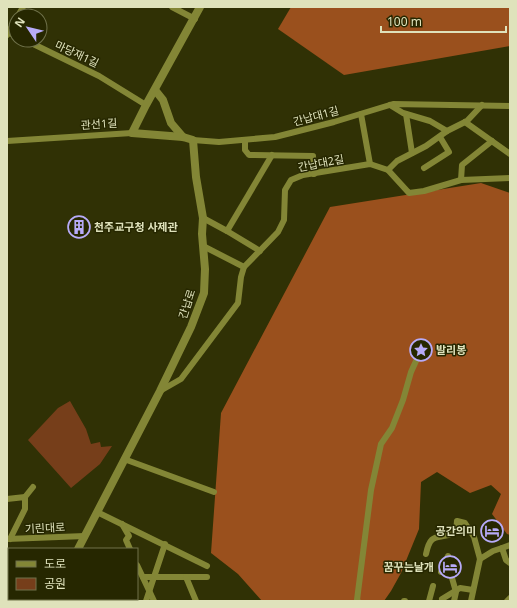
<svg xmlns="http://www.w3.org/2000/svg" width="517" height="608" viewBox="0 0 517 608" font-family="'Noto Sans','Noto Sans KR',sans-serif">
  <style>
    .green { fill: #763e1a }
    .forest { fill: #9a501d }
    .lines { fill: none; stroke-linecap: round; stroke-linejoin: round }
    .minor { stroke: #838636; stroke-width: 6 }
    .tertiary { stroke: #838636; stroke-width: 8 }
    .labels { text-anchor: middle; stroke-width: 3; stroke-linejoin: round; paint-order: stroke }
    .street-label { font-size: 11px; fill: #dfe2bb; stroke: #262700 }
    .poi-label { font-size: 11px; font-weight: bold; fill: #dfe2bb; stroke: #262700; text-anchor: start }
  </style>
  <rect width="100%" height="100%" fill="#303105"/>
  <path class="green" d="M70,401L86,429L91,444L100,442L101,447L112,446L100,464L71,488L28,440L58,408Z"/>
  <g class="forest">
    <path d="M291,7H510V46L344,75L278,29Z"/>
    <path d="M481,183L510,193V535L507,534L492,514L501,494L491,485L470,493L437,472L421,482L419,529L401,573L391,591L384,601H262L238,574L211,553L221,413L330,207Z"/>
  </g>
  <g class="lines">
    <g class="minor">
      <path d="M172,7L195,19"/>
      <path d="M18,16L23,7"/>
      <path d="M7,32L16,36"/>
      <path d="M7,35L16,19"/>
      <path d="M25,40L99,76L146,105"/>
      <path d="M390,105L403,113L430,121L447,131"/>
      <path d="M361,114L370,164"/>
      <path d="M406,114L412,153"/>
      <path d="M465,122L510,154"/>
      <path d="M193,140L219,142L275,137L334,122L393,104L510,106"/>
      <path d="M7,141L132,133"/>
      <path d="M245,141V150L249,155L313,156L314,174"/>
      <path d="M424,168L449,152L440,137"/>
      <path d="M388,170L397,161L426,146L447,131L467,121L482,105"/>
      <path d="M461,180L462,165L492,141"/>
      <path d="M203,218L227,231L260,251"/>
      <path d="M227,231L272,155"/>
      <path d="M203,246L244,267"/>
      <path d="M160,391L181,379L238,303L241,277L244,267L278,232L284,220L285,190L291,180L303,175L370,164L388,170L409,193L424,191L461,180L510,178"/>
      <path d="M124,459L214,492"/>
      <path d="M25,497L33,487"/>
      <path d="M7,499L25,497V509L10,539"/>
      <path d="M97,512L207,566"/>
      <path d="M122,524L129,536L126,540L130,549"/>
      <path d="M7,539L85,536"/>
      <path d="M502,548L510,545"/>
      <path d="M426,554C431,530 438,541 456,532L457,521L465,523L474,537L480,559L471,601"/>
      <path d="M480,559L493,551L502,548L506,560L510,563"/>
      <path d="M137,565L154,601"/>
      <path d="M441,572L448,556"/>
      <path d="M143,577H207"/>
      <path d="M186,577L196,601"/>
      <path d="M452,578L456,592L454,601"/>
      <path d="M115,599L119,601"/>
      <path d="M442,599L460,588L473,590"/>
      <path d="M146,601L165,544"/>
      <path d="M358,601L357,600L371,490L381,444L392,428L403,400L411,372L421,350"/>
      <path d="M404,601H405"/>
      <path d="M429,601L433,586"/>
      <path d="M507,601L510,598"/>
    </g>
    <g class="tertiary">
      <path d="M155,90L163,100L171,123L183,137"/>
      <path d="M78,549L160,391L191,327L204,293L205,269L202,234L203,218L196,177L193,140L183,137L132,133L146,105L200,7"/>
      <path d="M53,601L54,599"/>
    </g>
  </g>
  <defs>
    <g id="building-ring" transform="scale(1.15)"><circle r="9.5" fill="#262700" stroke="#b7abf8" stroke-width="1.5"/><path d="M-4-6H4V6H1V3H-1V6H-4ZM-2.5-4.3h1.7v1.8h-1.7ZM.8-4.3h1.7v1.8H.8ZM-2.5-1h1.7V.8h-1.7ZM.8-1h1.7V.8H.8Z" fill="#b7abf8"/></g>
    <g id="sight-ring" transform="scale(1.15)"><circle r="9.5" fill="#262700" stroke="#b7abf8" stroke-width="1.5"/><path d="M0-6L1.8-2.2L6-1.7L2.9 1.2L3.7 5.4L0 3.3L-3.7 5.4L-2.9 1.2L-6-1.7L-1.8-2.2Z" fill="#b7abf8"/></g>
    <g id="hotel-ring" transform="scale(1.15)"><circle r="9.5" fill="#262700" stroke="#b7abf8" stroke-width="1.5"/><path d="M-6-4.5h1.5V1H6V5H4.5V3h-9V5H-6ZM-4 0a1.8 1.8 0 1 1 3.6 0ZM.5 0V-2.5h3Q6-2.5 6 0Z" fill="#b7abf8"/></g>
  </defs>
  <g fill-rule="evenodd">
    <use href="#building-ring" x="79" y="227"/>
    <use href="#sight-ring" x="421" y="350"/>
    <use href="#hotel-ring" x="492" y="531"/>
    <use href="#hotel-ring" x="450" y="567"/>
  </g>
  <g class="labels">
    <g class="street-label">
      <text transform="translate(77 54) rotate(25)" y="4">마당재1길</text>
      <text transform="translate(316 116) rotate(-15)" y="4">간납대1길</text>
      <text transform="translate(99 124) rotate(-4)" y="4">관선1길</text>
      <text transform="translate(321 163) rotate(-11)" y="4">간납대2길</text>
      <text transform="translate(187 304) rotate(-72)" y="4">간납로</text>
      <text transform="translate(45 528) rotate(-3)" y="4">기린대로</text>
    </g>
    <g class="poi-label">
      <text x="94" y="231">천주교구청 사제관</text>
      <text x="436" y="354">발리봉</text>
      <text x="476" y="535" text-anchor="end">공간의미</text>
      <text x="434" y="571" text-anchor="end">꿈꾸는날개</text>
    </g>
  </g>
  <rect width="517" height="608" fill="none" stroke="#dfe2bb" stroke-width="16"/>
  <rect x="8" y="548" width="130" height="52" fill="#262700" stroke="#70724b"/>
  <rect x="16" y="561" width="20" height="6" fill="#838636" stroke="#70724b"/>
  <text x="44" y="568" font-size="12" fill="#dfe2bb">도로</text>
  <rect x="16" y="578" width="20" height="12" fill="#763e1a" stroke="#70724b"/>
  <text x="44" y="588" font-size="12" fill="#dfe2bb">공원</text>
  <g transform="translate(28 28) rotate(305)"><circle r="19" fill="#262700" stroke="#70724b"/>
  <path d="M0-3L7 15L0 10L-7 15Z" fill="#b7abf8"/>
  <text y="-6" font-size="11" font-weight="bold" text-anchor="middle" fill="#dfe2bb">N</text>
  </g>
  <path d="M381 26v6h125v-6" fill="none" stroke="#dfe2bb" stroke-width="2"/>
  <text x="387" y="26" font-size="12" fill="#dfe2bb" stroke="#262700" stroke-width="3" paint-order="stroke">100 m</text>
</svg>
